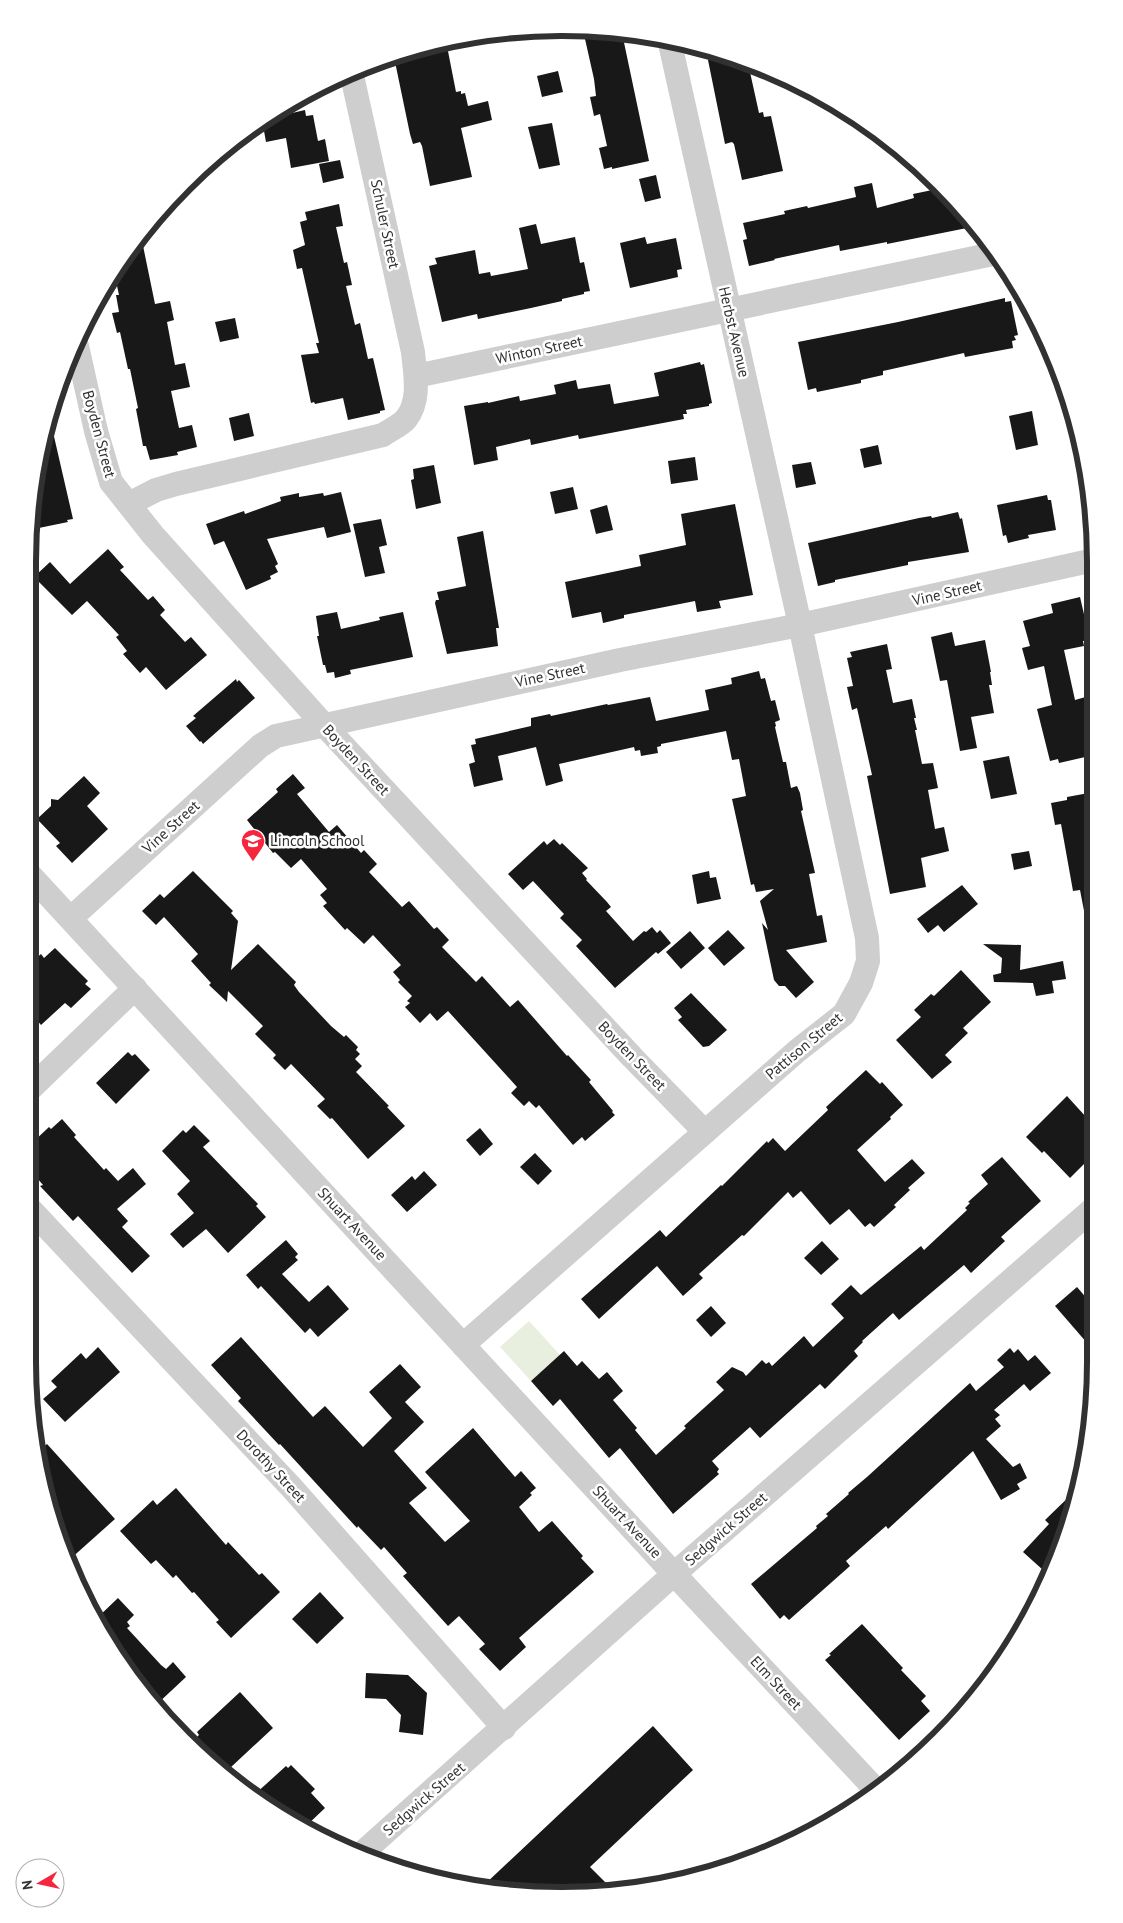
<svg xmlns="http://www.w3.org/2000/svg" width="1123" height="1923" viewBox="0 0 1123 1923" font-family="'PT Sans',sans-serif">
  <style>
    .green { fill: #e8efde }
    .building { fill: #181818 }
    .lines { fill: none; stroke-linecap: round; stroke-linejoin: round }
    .minor { stroke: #cecece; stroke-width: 24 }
    .labels { text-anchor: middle; stroke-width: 5; stroke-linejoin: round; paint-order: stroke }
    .street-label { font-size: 15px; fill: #313131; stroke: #fff }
    .poi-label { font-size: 15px; fill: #313131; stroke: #fff; text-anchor: start }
    .rim { fill: none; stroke: #313131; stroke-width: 6 }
  </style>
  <rect width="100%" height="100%" fill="#fff"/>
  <path class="green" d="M529,1321L560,1355L531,1381L500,1347Z"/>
  <g class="building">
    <path d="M583,30L622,33L649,161L612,169V167L604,169L599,148L607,146L600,114L594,116L590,97L596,96L594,79Z"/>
    <path d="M446,41L456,92L461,91V94L465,93L468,106L488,101L492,120L461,128L472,177L430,186L422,146L420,142L413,144L410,134L394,57Z"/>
    <path d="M726,56L748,63L759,113L763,112L764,117L771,116L783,171L742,180L734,144L732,142L725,144L708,60Z"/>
    <path d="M558,71L563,92L542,97L537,76Z"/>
    <path d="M305,110L306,116L313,115L318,141L325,139L329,161L291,168L286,138L266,142L262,120Z"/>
    <path d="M552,123L560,165L539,169L528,127Z"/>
    <path d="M340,160L344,178L323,183L319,164Z"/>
    <path d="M656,175L661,198L645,202L639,179Z"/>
    <path d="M872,183L877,208L914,198L913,194L942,188L972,227L887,244V242L840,251L839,245L774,259L775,260L749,266L743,240L747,239L743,223L785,214L784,211L807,206L808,208L856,197L854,187Z"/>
    <path d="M339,204L343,226L336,227L344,263L347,262L352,285L346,286L355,325L360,323L368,359L373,358L385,410L380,411V413L348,420L343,398L315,404L314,402L311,403L301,355L319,353L316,343H319L302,268L297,269L293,250L305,245L300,222L307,220L305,212Z"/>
    <path d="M536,224L541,244L575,237L580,263L584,262L590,291L584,292V294L562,299V301L531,308L478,319L477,314L442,322L429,266L437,264L435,258L475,250L479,274L490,272L491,276L528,269L519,228Z"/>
    <path d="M141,236L155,304L170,301L174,320L167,322L175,365L185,363L190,387L171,391L179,428L192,425L197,447L177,452L178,455L150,460L146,446H143L136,409L138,408L130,369H128L120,332L117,333L112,313L119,312L116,295H119L114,272L117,265Z"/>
    <path d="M645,237L647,244L676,238L682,269L677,270L678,277L630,288L620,243Z"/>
    <path d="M1005,298V302L1011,301L1018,335L1014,336L1016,340L1012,341L1013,348L965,357L964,353L883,371V375L861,380V383L817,392L816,388L808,390L798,342L898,322Z"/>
    <path d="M235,318L239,338L220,342L215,322Z"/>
    <path d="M700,362L701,365L704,364L712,403L709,404V406L686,410L687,414H683L684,419L579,439L578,435L531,445L530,439L496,447L498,460L474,465L464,406L488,402V403L519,396L520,401L556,394L554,385L576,380L578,389L610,384L614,404L659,396L654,373Z"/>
    <path d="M1032,411L1038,445L1016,450L1009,416Z"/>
    <path d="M249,413L254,436L234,441L229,418Z"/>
    <path d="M50,419L73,519L67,520L68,522L29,530Z"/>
    <path d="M878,445L882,464L864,468L860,449Z"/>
    <path d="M695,457L698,480L671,484L668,461Z"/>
    <path d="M811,462L816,484L796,488L792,465Z"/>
    <path d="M434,465L441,503L416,509L411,480L414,479L413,469Z"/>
    <path d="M573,487L578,509L555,514L550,492Z"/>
    <path d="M341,492L351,532L327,538L324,527L267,539L278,564L275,566L278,572L270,576L271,579L246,590L224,541L214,545L206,524L244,511L245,514L281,501L280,497L299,493V497L323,493L324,496Z"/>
    <path d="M1047,495L1048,500H1051L1056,530L1028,535L1029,538L1008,543L1006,535L1003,536L997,505Z"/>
    <path d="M735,504L753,595L719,601L721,608L697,612L695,601L624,615V618L603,623L601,612L572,618L565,582L641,566L639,555L686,545L681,514Z"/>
    <path d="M607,505L613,530L596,534L590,510Z"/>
    <path d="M958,512L960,519L962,518L969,552L908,562V565L835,580V582L818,586L808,543L919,518L931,516L932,518Z"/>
    <path d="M381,519L387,545L379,547L385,573L365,577L353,524Z"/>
    <path d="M483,531L499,628H496L498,646L447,654L435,603L436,600H439L437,592L466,586L457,537Z"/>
    <path d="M108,549L124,567L120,570L148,600L153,596L165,610L160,615L185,642L191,637L207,655L166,690L146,667L140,673L123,654L127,651L116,637L119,635L87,601L72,615L34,577L50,562L70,584Z"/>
    <path d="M1080,597L1090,640L1083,641L1084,646L1064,650L1075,700L1089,696L1094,720V755L1059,763L1058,759L1050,761L1037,709L1052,705L1044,666L1028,670L1022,648L1030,646L1023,621L1053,613L1051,604Z"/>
    <path d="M337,612L341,629L380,620L379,617L403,612L413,657L350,670L351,674L335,678L334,672L327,673L325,665H323L317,636H319L316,616Z"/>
    <path d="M952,632L955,646L985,640L991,672H990L992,685H989L994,713L971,717L977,748L960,751L947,680L940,681L931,637Z"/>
    <path d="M887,644L892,669L886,670L893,703L912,699L916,718H914L917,730H915L922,764L933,763L938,788L928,790L935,829L944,827L949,851L921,858L926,887L890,894L867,776L872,775L857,708L852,710L847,687L853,686L847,658L852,657L850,652Z"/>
    <path d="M759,671L761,679L765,678L771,701L775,700L780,720L775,722L776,726L775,727L783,762H786L791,788L797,786L800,793L803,810L801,811L815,873L809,874L817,916L822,915L827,942L786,950L814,982L796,998L785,986H779L774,980L762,923L768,930L760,901L774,889L756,892L754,884L751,885L732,799L746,796L739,759L732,760L726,731L661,744V746L657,747L658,753L641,756L640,750L635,751L634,747L559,764L563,781L546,786L536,747L498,756L503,780L474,787L469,764L475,762L471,745L476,744L475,739L531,726V718L550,714L551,716L607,704L608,705L650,697L656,721L709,710L705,690L732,684L731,678Z"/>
    <path d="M236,679L237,682L239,680L255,698L203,744L201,741L200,742L186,726L196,718L193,716Z"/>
    <path d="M1009,756L1017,794L991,799L983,761Z"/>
    <path d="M293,774L305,788L297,794L329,832L337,825L361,853L364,850L377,864L369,872L402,907L409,901L434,929L437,927L449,940L442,947L476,982L482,976L510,1007L518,1000L567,1056L568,1055L591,1080L589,1082L613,1111L612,1112L615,1115L585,1141L582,1137L573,1145L539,1105L536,1108L529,1101L524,1106L511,1093L517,1087L448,1011L437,1021L430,1013L420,1023L405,1007L410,1003L407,1001L412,996L398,982L400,980L393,972L401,965L373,935L364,944L347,928L345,930L323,906L327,903L320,895L327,889L301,859L291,868L275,852L273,853L247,820L278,792L276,789Z"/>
    <path d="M84,776L100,793L87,806L108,829L72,863L56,846L60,843L37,819L51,806V799L58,800Z"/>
    <path d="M1094,792V921H1086L1080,890L1073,891L1061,824L1055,825L1051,803L1067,800V797Z"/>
    <path d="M554,839L560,845L562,843L588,868L582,873L587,879L586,880L607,902L611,907L606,911L633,941L644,931L646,932L652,927L657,933L660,930L671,943L658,954L656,952L615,988L576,946L582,940L560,918L564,914L533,881L523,890L508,874L544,841L547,845Z"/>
    <path d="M1029,851L1032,866L1014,870L1011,854Z"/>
    <path d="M193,871L233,911L231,913L238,921L231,970L258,944L296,982L294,985L299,992L331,1026L344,1037L346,1035L358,1047L356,1050L360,1054L355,1059L362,1066L356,1072L389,1106L387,1107L405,1126L368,1159L332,1118L330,1119L317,1106L325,1099L291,1064L285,1070L273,1058L276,1055L255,1034L263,1026L228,991L227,1002L209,985L211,983L191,961L198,954L164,917L156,925L142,911L160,894L164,898Z"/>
    <path d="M709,871L710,878L716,877L721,899L697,904L692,875Z"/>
    <path d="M962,885L978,904L944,932L938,925L928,933L917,919Z"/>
    <path d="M728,930L745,948L724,966L708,948Z"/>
    <path d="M690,931L705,948L681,969L666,952Z"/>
    <path d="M983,944L1021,945L1020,970L1063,961L1066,979L1052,981L1054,993L1036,996L1033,983L994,982L993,975L1001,973L1002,958Z"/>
    <path d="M55,948L88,981L85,984L91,989L71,1008L65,1003L41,1025L31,1013L30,964L41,954L44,958Z"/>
    <path d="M961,970L991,1002L963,1028L968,1033L945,1055L952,1062L932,1079L896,1040L921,1017L914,1010L931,994L934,996Z"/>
    <path d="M691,993L727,1030L709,1046L703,1047L678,1020L682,1017L674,1008Z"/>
    <path d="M128,1052L132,1056L135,1054L150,1070L116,1104L96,1083Z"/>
    <path d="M866,1070L880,1084L882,1082L903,1105L890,1117L891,1119L857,1150L885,1182L912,1159L925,1173L908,1188L910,1190L894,1205L896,1207L874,1227L870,1223L865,1227L849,1209L830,1225L801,1191L793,1198L788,1192L744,1236L742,1235L699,1274L703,1278L683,1296L657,1266L599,1319L581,1299L660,1230L666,1237L721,1185L722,1186L767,1141L768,1143L773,1138L785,1151L828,1110L826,1107Z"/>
    <path d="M1067,1096L1086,1117L1094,1109V1154L1070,1178L1044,1151L1042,1153L1026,1137Z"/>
    <path d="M62,1119L76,1135L74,1137L104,1170L106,1168L118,1181L133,1168L146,1184L117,1209L128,1221L122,1227L150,1256L132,1273L78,1216L73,1221L40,1186L43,1185L31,1171V1144L49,1127L51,1129Z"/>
    <path d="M194,1125L210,1141L203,1147L258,1204L256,1206L266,1217L228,1253L206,1229L183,1248L170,1234L194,1213L177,1194L190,1181L162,1151L183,1130L186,1133Z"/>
    <path d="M480,1128L493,1144L480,1156L466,1140Z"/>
    <path d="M535,1153L552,1171L538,1185L520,1167Z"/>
    <path d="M1002,1157L1041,1201L1001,1237L1005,1241L971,1273L964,1265L899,1320L893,1313L862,1341L863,1342L854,1351L858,1356L825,1389L820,1384L760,1438L750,1427L712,1461L719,1469L717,1472L719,1474L673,1514L620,1448L609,1458L560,1399L553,1406L531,1381L564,1351L577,1366L582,1361L599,1379L607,1372L623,1391L613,1400L637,1428L635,1430L656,1455L686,1428L684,1426L724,1390L716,1382L732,1367L743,1372L746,1376L762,1360L766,1364L769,1362L772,1366L804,1336L813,1347L844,1318L831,1304L851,1285L861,1295L921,1246L924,1250L967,1210L965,1208L970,1203L968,1202L988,1184L981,1175Z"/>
    <path d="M424,1171L437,1185L407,1212L391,1195L412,1176L415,1180Z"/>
    <path d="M286,1240L298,1254L295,1257L298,1260L282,1274L309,1302L328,1285L349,1309L318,1337L310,1328L305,1333L261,1286L258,1289L246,1275Z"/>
    <path d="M822,1241L839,1259L821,1275L804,1258Z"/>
    <path d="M1077,1287L1094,1307V1351L1055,1306Z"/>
    <path d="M711,1306L726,1323L711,1337L696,1320Z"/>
    <path d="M241,1337L313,1417L325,1406L363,1447L392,1418L369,1392L400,1364L421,1387L405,1402L424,1422L394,1451L427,1488L409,1503L445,1542L470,1521L425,1472L473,1428L515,1477L521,1471L536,1488L530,1493L532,1495L519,1507L539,1532L552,1521L583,1556L581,1558L594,1572L519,1638L526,1647L500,1671L479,1649L485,1644L459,1616L448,1626L403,1576L407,1573L384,1547L381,1550L358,1526L357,1528L280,1444L279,1445L238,1401L241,1398L211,1365Z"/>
    <path d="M98,1347L120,1372L65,1422L43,1399L57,1387L51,1381L81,1353L86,1359Z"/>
    <path d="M1010,1348L1014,1353L1018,1349L1028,1361L1035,1355L1051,1373L1030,1391L1024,1384L994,1410L1000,1415L995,1419L1001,1426L986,1439L1013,1467L1020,1463L1027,1478L1017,1484L1020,1489L1001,1500L973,1451L888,1529L886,1526L846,1561L850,1566L789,1620L784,1615L780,1619L751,1584L817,1528L816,1526L828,1516L826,1514L849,1494L848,1493L867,1477L970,1383L976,1391L1004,1367L997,1360Z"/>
    <path d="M47,1444L115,1519L68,1561L56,1533L37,1453Z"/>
    <path d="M176,1488L226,1545L228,1542L259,1575L262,1573L280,1592L231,1638L216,1622L219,1620L194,1592L192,1593L176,1575L173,1578L156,1560L151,1564L120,1531L153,1500L157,1505Z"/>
    <path d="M1076,1490L1067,1533L1056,1556L1043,1570L1023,1552L1049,1524L1045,1520Z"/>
    <path d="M320,1592L344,1618L317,1644L292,1619Z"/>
    <path d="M118,1598L134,1615L127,1622L130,1626L127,1628L161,1665L166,1669L173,1662L186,1677L155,1706L138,1686L96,1619Z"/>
    <path d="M862,1624L903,1668L901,1670L926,1696L921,1701L930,1711L899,1740L825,1660L831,1655L829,1654Z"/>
    <path d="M366,1673L408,1675L427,1693L423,1735L399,1732L401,1715L386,1699L365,1698Z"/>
    <path d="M240,1692L273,1728L230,1768L227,1765L221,1770L194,1740L199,1735L197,1732Z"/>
    <path d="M653,1726L693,1770L590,1867L613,1890L562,1896L484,1885Z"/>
    <path d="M291,1765L315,1789L311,1793L325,1808L304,1828L265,1805L253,1796L286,1766L288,1768Z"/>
  </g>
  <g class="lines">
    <g class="minor">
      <path d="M77,346L96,431L111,482L153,535L324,725L632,1057L705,1132"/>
      <path d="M416,376L993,254"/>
      <path d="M129,504L156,490L176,484L383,435C390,430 401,425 406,419C421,400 415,374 413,352L351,71"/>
      <path d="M30,875L674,1574L877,1791"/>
      <path d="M71,918L260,746L276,736L620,660L800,625L1094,560"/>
      <path d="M31,1088L135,988"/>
      <path d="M31,1210L292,1488L504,1728"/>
      <path d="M463,1345L797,1051L844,1014L861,983L868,961L867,938L800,625L669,39"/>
      <path d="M361,1854L674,1574L1094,1208"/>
    </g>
  </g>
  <defs>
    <g id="school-pin" transform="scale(1.25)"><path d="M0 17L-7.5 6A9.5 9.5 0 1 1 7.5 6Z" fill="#f4273f" stroke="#fff"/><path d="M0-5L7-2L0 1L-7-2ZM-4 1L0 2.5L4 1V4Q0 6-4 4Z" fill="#fff"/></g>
  </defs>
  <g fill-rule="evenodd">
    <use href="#school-pin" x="253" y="841"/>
  </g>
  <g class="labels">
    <g class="street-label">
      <text transform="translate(385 224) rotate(78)" y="5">Schuler Street</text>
      <text transform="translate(734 332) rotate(77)" y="5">Herbst Avenue</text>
      <text transform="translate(539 350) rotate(-12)" y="5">Winton Street</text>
      <text transform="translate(99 434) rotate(75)" y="5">Boyden Street</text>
      <text transform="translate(947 593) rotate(-13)" y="5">Vine Street</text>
      <text transform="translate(550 675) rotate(-12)" y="5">Vine Street</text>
      <text transform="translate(356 760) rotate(47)" y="5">Boyden Street</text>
      <text transform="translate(171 827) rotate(-42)" y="5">Vine Street</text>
      <text transform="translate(804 1046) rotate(-40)" y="5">Pattison Street</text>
      <text transform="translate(632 1056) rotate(46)" y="5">Boyden Street</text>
      <text transform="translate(352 1224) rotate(47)" y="5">Shuart Avenue</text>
      <text transform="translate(271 1466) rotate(47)" y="5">Dorothy Street</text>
      <text transform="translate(627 1522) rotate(47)" y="5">Shuart Avenue</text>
      <text transform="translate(726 1529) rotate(-41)" y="5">Sedgwick Street</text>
      <text transform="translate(776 1683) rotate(47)" y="5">Elm Street</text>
      <text transform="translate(424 1799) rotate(-41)" y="5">Sedgwick Street</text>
    </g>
    <g class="poi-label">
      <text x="270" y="846">Lincoln School</text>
    </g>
  </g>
  <path d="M0 0H1123V1923H0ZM561 36H562A525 525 0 0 1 1087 561V1362A525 525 0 0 1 562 1887H561A525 525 0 0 1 36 1362V561A525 525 0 0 1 561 36Z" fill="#fff" fill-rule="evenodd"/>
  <path class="rim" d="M561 36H562A525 525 0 0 1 1087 561V1362A525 525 0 0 1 562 1887H561A525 525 0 0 1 36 1362V561A525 525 0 0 1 561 36Z"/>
  <g transform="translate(40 1883) rotate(261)"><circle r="24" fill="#ffffff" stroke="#adadad"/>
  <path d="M0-4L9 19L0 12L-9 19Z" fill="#f4273f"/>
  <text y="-8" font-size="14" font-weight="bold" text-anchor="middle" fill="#313131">N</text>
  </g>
</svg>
